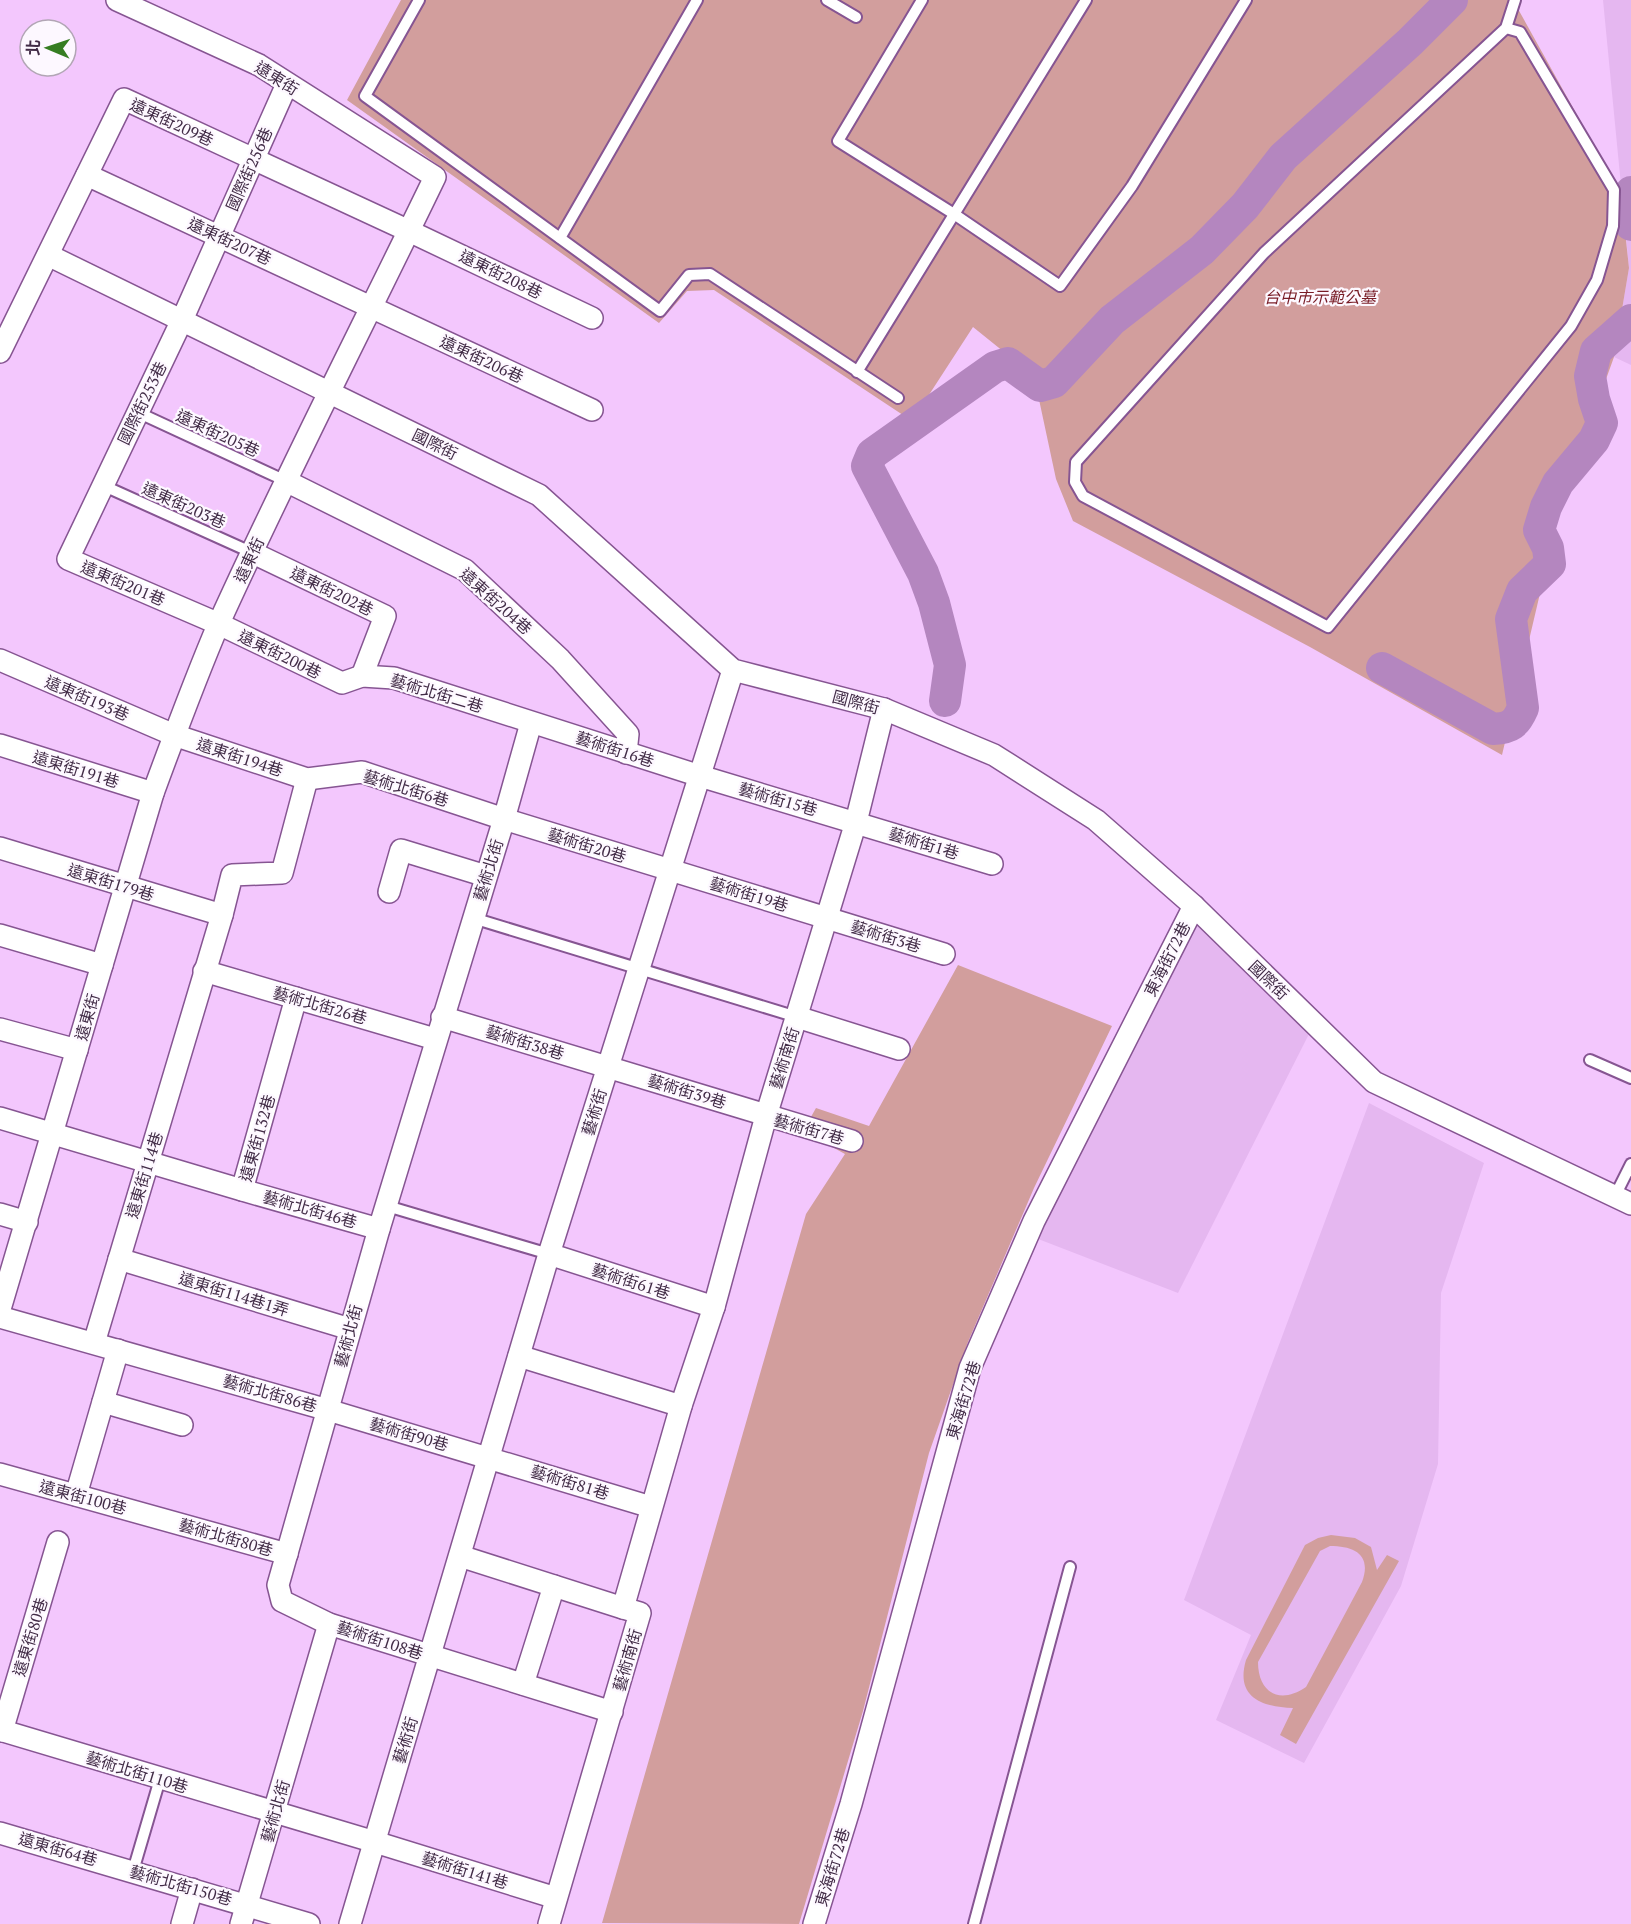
<svg xmlns="http://www.w3.org/2000/svg" width="1631" height="1924" viewBox="0 0 1631 1924" font-family="'PT Serif','Noto Sans TC',serif">
  <style>
    .built { fill: #e5b7f0 }
    .green { fill: #d29e9d; fill-rule: evenodd }
    .lines { fill: none; stroke-linecap: round; stroke-linejoin: round }
    .river { stroke: #b486bf; stroke-width: 32 }
    .service-casing { stroke: #865592; stroke-width: 14 }
    .minor-casing { stroke: #865592; stroke-width: 24 }
    .service { stroke: #fff; stroke-width: 10 }
    .minor { stroke: #fff; stroke-width: 21 }
    .labels { text-anchor: middle; stroke-width: 4.5; stroke-linejoin: round; paint-order: stroke }
    .street-label { font-size: 16px; fill: #422c47; stroke: #fdf8ff }
    .park-label { font-size: 16px; font-style: italic; fill: #781c26; stroke: #fdf8ff }
  </style>
  <rect width="100%" height="100%" fill="#f3c7fd"/>
  <g class="built">
    <path d="M1603,0H1631V365L1614,357L1629,268Z"/>
    <path d="M1197,925L1311,1030L1178,1293L1033,1237Z"/>
    <path d="M1369,1103L1484,1163L1441,1293L1438,1464L1401,1586L1304,1763L1216,1720L1251,1635L1184,1600Z"/>
  </g>
  <g class="green">
    <path d="M401,0H1513L1621,194L1629,268L1614,357L1561,504L1502,755L1310,647L1073,521L1056,479L1034,376L973,327L912,421L714,290L687,291L659,323L347,100Z"/>
    <path d="M958,965L1112,1026L1034,1188L968,1342L929,1453L863,1711L799,1924L602,1923L806,1214L845,1154L803,1131L816,1108L869,1126Z"/>
    <path d="M1331,1535L1355,1538L1371,1547L1377,1570L1387,1555L1399,1561L1296,1744L1280,1735L1293,1708C1262,1707 1235,1697 1246,1660L1305,1545L1318,1538ZM1330,1546C1355,1546 1372,1555 1362,1582L1306,1687C1280,1705 1258,1693 1258,1662L1320,1551Z"/>
  </g>
  <g class="lines">
    <g class="river">
      <path d="M1631,192L1628,204L1631,225"/>
      <path d="M1382,668L1493,729C1511,728 1516,724 1523,708L1511,619L1522,591L1550,564L1548,548L1539,530L1546,507L1558,483L1594,440L1602,423L1594,399L1590,376L1596,351L1631,320"/>
      <path d="M945,701L950,665L934,603L923,573L867,466L872,454L995,367L1008,363L1040,386L1054,382L1112,320L1202,250L1245,206L1283,157L1410,42L1452,0"/>
    </g>
    <g class="service-casing">
      <g id="service">
        <path d="M419,0L365,96L660,311L689,275L710,274L898,398"/>
        <path d="M827,0L856,17"/>
        <path d="M922,0L838,141L954,214L1060,286L1132,186L1246,0"/>
        <path d="M1506,28L1520,32L1614,190L1613,226L1597,280L1571,326L1328,627L1083,496L1075,482L1076,462L1264,253L1506,28L1515,0"/>
        <path d="M560,238L697,0"/>
        <path d="M857,372L1086,0"/>
        <path d="M137,412L286,481"/>
        <path d="M102,485L253,553"/>
        <path d="M473,918L797,1017"/>
        <path d="M1590,1060L1631,1078"/>
        <path d="M1615,1196L1631,1164"/>
        <path d="M387,1206L549,1254"/>
        <path d="M133,1871L160,1779"/>
        <path d="M974,1924L1070,1567"/>
      </g>
    </g>
    <g class="minor-casing">
      <g id="minor">
        <path d="M287,84L182,320L68,559L219,624L342,683L362,676L394,678L700,776L992,864"/>
        <path d="M87,175L592,410"/>
        <path d="M48,255L539,495L733,670L884,709L994,755L1096,820L1194,906L1374,1082L1631,1204"/>
        <path d="M0,352L124,99L409,231L592,318"/>
        <path d="M286,481L465,570L560,659L628,734L626,753"/>
        <path d="M253,553L385,616L362,676"/>
        <path d="M0,660L174,735L307,779L362,772L504,819L944,954"/>
        <path d="M531,723L504,819L379,1229L278,1585L282,1601L329,1624L612,1712"/>
        <path d="M0,745L153,793"/>
        <path d="M0,848L222,915"/>
        <path d="M389,892L401,850L486,876"/>
        <path d="M0,935L102,965"/>
        <path d="M204,971L435,1039"/>
        <path d="M442,1017L852,1141"/>
        <path d="M797,1017L899,1049"/>
        <path d="M0,1029L77,1050"/>
        <path d="M0,1118L242,1190L296,998"/>
        <path d="M242,1190L379,1229"/>
        <path d="M0,1214L27,1222"/>
        <path d="M549,1254L714,1307"/>
        <path d="M119,1259L350,1329"/>
        <path d="M0,1309L153,793C174,736 195,679 219,623C287,473 363,326 435,177L259,65L117,0"/>
        <path d="M0,1317L328,1410L651,1507"/>
        <path d="M94,1343L222,915L232,875L282,873L307,779"/>
        <path d="M519,1356L681,1406"/>
        <path d="M103,1402L182,1425"/>
        <path d="M0,1474L287,1554"/>
        <path d="M76,1495L118,1350"/>
        <path d="M460,1556L623,1608"/>
        <path d="M523,1684L554,1586"/>
        <path d="M0,1730L375,1842L556,1898"/>
        <path d="M2,1731L58,1542"/>
        <path d="M0,1833L309,1924"/>
        <path d="M182,1924L192,1889"/>
        <path d="M241,1924L329,1624"/>
        <path d="M350,1924L549,1254L733,670"/>
        <path d="M549,1924L640,1613L623,1608L681,1406L714,1307L766,1116L856,822L884,709"/>
        <path d="M814,1924L851,1804L970,1368L1034,1221L1194,906"/>
      </g>
    </g>
    <use href="#service" class="service"/>
    <use href="#minor" class="minor"/>
  </g>
  <g class="labels">
    <g class="street-label">
      <text transform="translate(277 78) rotate(32)" y="6">遠東街</text>
      <text transform="translate(172 122) rotate(25)" y="6">遠東街209巷</text>
      <text transform="translate(249 169) rotate(-66)" y="6">國際街256巷</text>
      <text transform="translate(230 241) rotate(25)" y="6">遠東街207巷</text>
      <text transform="translate(501 274) rotate(26)" y="6">遠東街208巷</text>
      <text transform="translate(482 359) rotate(25)" y="6">遠東街206巷</text>
      <text transform="translate(142 403) rotate(-64)" y="6">國際街253巷</text>
      <text transform="translate(218 433) rotate(25)" y="6">遠東街205巷</text>
      <text transform="translate(435 444) rotate(26)" y="6">國際街</text>
      <text transform="translate(184 505) rotate(24)" y="6">遠東街203巷</text>
      <text transform="translate(249 560) rotate(-65)" y="6">遠東街</text>
      <text transform="translate(123 583) rotate(23)" y="6">遠東街201巷</text>
      <text transform="translate(332 591) rotate(26)" y="6">遠東街202巷</text>
      <text transform="translate(496 601) rotate(42)" y="6">遠東街204巷</text>
      <text transform="translate(280 654) rotate(26)" y="6">遠東街200巷</text>
      <text transform="translate(437 693) rotate(17)" y="6">藝術北街二巷</text>
      <text transform="translate(87 698) rotate(23)" y="6">遠東街193巷</text>
      <text transform="translate(856 702) rotate(15)" y="6">國際街</text>
      <text transform="translate(615 749) rotate(18)" y="6">藝術街16巷</text>
      <text transform="translate(240 757) rotate(18)" y="6">遠東街194巷</text>
      <text transform="translate(76 769) rotate(17)" y="6">遠東街191巷</text>
      <text transform="translate(406 788) rotate(17)" y="6">藝術北街6巷</text>
      <text transform="translate(778 799) rotate(16)" y="6">藝術街15巷</text>
      <text transform="translate(924 843) rotate(17)" y="6">藝術街1巷</text>
      <text transform="translate(587 845) rotate(17)" y="6">藝術街20巷</text>
      <text transform="translate(488 870) rotate(-73)" y="6">藝術北街</text>
      <text transform="translate(111 882) rotate(17)" y="6">遠東街179巷</text>
      <text transform="translate(749 894) rotate(17)" y="6">藝術街19巷</text>
      <text transform="translate(886 936) rotate(17)" y="6">藝術街3巷</text>
      <text transform="translate(1167 959) rotate(-63)" y="6">東海街72巷</text>
      <text transform="translate(1269 980) rotate(44)" y="6">國際街</text>
      <text transform="translate(320 1005) rotate(16)" y="6">藝術北街26巷</text>
      <text transform="translate(87 1017) rotate(-74)" y="6">遠東街</text>
      <text transform="translate(525 1042) rotate(17)" y="6">藝術街38巷</text>
      <text transform="translate(784 1058) rotate(-73)" y="6">藝術南街</text>
      <text transform="translate(687 1091) rotate(17)" y="6">藝術街39巷</text>
      <text transform="translate(594 1112) rotate(-73)" y="6">藝術街</text>
      <text transform="translate(809 1129) rotate(16)" y="6">藝術街7巷</text>
      <text transform="translate(257 1138) rotate(-74)" y="6">遠東街132巷</text>
      <text transform="translate(144 1175) rotate(-73)" y="6">遠東街114巷</text>
      <text transform="translate(310 1209) rotate(16)" y="6">藝術北街46巷</text>
      <text transform="translate(631 1281) rotate(18)" y="6">藝術街61巷</text>
      <text transform="translate(234 1294) rotate(17)" y="6">遠東街114巷1弄</text>
      <text transform="translate(348 1336) rotate(-75)" y="6">藝術北街</text>
      <text transform="translate(270 1393) rotate(16)" y="6">藝術北街86巷</text>
      <text transform="translate(963 1400) rotate(-73)" y="6">東海街72巷</text>
      <text transform="translate(409 1434) rotate(16)" y="6">藝術街90巷</text>
      <text transform="translate(570 1482) rotate(17)" y="6">藝術街81巷</text>
      <text transform="translate(83 1497) rotate(15)" y="6">遠東街100巷</text>
      <text transform="translate(226 1537) rotate(16)" y="6">藝術北街80巷</text>
      <text transform="translate(30 1637) rotate(-73)" y="6">遠東街80巷</text>
      <text transform="translate(380 1640) rotate(18)" y="6">藝術街108巷</text>
      <text transform="translate(627 1660) rotate(-74)" y="6">藝術南街</text>
      <text transform="translate(405 1740) rotate(-73)" y="6">藝術街</text>
      <text transform="translate(137 1772) rotate(17)" y="6">藝術北街110巷</text>
      <text transform="translate(275 1811) rotate(-74)" y="6">藝術北街</text>
      <text transform="translate(58 1849) rotate(16)" y="6">遠東街64巷</text>
      <text transform="translate(832 1867) rotate(-73)" y="6">東海街72巷</text>
      <text transform="translate(465 1870) rotate(17)" y="6">藝術街141巷</text>
      <text transform="translate(181 1885) rotate(16)" y="6">藝術北街150巷</text>
    </g>
    <g class="park-label">
      <text x="1320" y="303">台中市示範公墓</text>
    </g>
  </g>
  <g transform="translate(48 48) rotate(272)"><circle r="28" fill="#fdf8ff" stroke="#b2a6b5" stroke-width="1.5"/>
  <path d="M0-4.5L10 22L0 15L-10 22Z" fill="#367d22"/>
  <text y="-9" font-size="16" font-weight="bold" text-anchor="middle" fill="#422c47">北</text>
  </g>
</svg>
